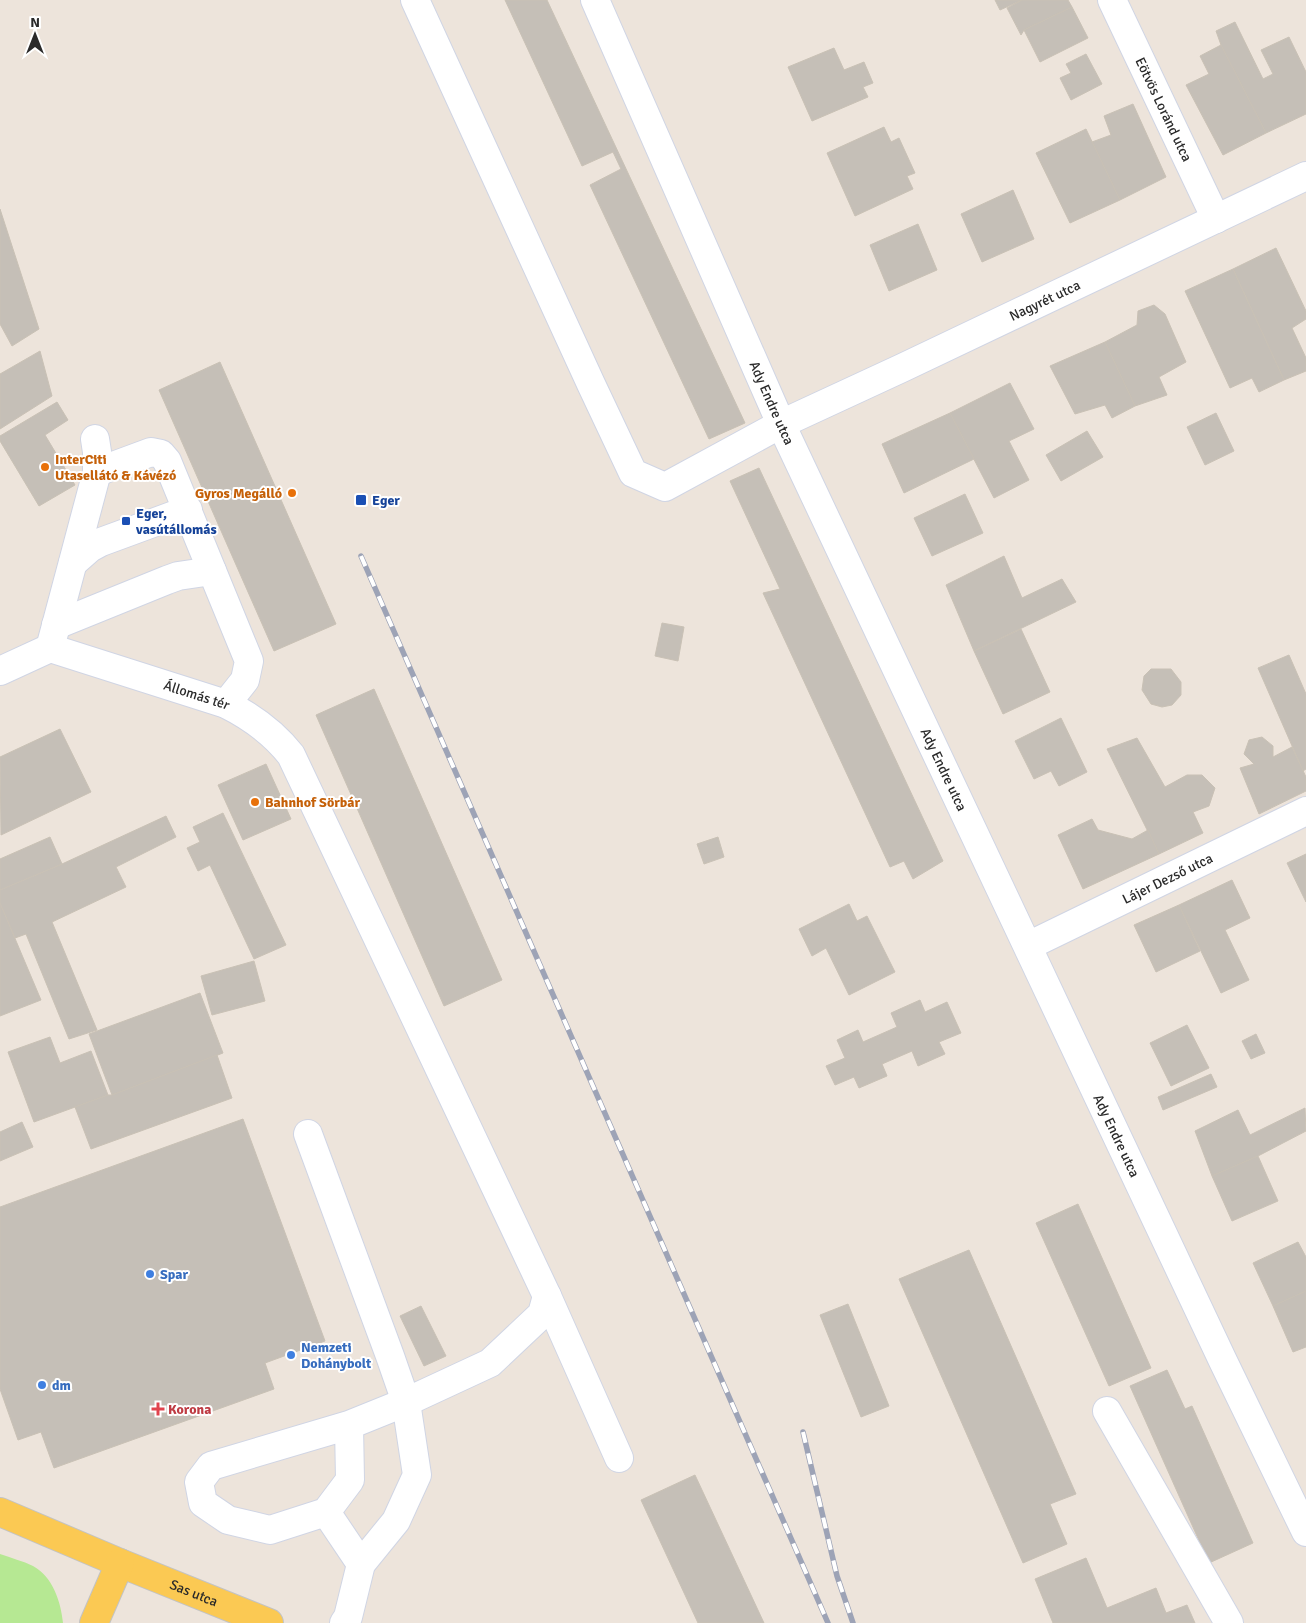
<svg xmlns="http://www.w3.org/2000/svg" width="1306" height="1623" viewBox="0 0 1306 1623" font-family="Signika,sans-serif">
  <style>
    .green { fill: #b6e893 }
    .building { fill: #c5bfb7; stroke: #c9c1b5 }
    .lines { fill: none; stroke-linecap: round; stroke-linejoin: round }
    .minor-casing { stroke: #d0d5e4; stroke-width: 30 }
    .major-casing { stroke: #c3c3c3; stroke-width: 30 }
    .minor { stroke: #fff; stroke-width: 28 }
    .major { stroke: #fbc953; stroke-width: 28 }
    .rail-casing { stroke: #9da3b6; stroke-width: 5.5 }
    .rail { stroke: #fff; stroke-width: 4; stroke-dasharray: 11; stroke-linecap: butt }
    .food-dot { fill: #e8710a; stroke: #fff; stroke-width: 2 }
    .transit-dot { fill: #1a4fb4; stroke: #fff; stroke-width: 2 }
    .shop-dot { fill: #3f7fe0; stroke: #fff; stroke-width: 2 }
    .health-dot { fill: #e0444e; stroke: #fff; stroke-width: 2 }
    .labels { text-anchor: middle; stroke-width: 4; stroke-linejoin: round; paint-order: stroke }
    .street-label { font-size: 14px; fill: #2a2a2a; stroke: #fff }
    .food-label { font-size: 14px; font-weight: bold; fill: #c56008; stroke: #fff; text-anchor: start }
    .transit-label { font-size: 14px; font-weight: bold; fill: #164399; stroke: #fff; text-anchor: start }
    .shop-label { font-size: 14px; font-weight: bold; fill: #366cbe; stroke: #fff; text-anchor: start }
    .health-label { font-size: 14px; font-weight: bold; fill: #be3a42; stroke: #fff; text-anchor: start }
  </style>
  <rect width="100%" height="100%" fill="#ede4db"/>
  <path class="green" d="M0,1554C11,1558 23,1561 33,1566C53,1577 61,1602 63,1623H0Z"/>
  <g class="building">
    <path d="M505,0H547L745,423L709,439L590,185L621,169L613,152L582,166Z"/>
    <path d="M995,0H1022L1000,10Z"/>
    <path d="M1022,0H1068L1072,7L1024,30L1021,35L1007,8Z"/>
    <path d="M1072,7L1088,38L1040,62L1024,30Z"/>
    <path d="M1235,22L1263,79L1273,74L1261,50L1289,37L1306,72V114L1266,133L1221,45L1216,31Z"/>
    <path d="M1221,45L1266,133L1223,155L1186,85L1209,74L1200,56Z"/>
    <path d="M834,48L844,70L864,62L873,83L863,87L868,97L812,121L788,67Z"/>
    <path d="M1086,54L1102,84L1071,100L1060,78L1071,73L1066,64Z"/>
    <path d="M1133,104L1166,177L1120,200L1092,142L1111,135L1104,116Z"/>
    <path d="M884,127L891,142L899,138L915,173L907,176L913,189L855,216L827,153Z"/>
    <path d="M1086,129L1120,200L1070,223L1036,153Z"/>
    <path d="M1013,190L1034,239L982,262L961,214Z"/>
    <path d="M0,209L39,329L12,346L0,324Z"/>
    <path d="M918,224L937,270L889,291L870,245Z"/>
    <path d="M1276,248L1306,311V319L1292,328L1306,358V371L1284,380L1233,269Z"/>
    <path d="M1233,269L1284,380L1259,392L1252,378L1230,388L1185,291Z"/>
    <path d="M1154,305L1165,314L1186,362L1159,377L1167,395L1135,406L1105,342L1137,325L1138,311Z"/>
    <path d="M1105,342L1135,406L1112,418L1105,405L1075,414L1050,366Z"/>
    <path d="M40,351L52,396L0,429V374Z"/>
    <path d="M220,362L336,624L274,651L159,390Z"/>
    <path d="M1010,383L1034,429L1009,441L1029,480L994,498L950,413Z"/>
    <path d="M57,402L68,420L45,435L75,485L39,506L0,441V436Z"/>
    <path d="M950,413L974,459L904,493L882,444Z"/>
    <path d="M1216,413L1234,451L1205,465L1187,427Z"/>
    <path d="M1087,431L1103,457L1061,481L1046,455Z"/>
    <path d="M759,468L943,861L913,879L904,861L890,867L763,593L780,589L730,481Z"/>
    <path d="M965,494L983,533L932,556L914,518Z"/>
    <path d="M1004,556L1022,598L1062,579L1076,602L974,651L946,585Z"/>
    <path d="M662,623L684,627L678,661L655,656Z"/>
    <path d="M1021,629L1050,692L1003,714L974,651Z"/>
    <path d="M1289,655L1306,694V769L1303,771L1258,668Z"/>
    <path d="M1151,669H1171L1181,682V695L1172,705L1162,707L1151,704L1142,690L1144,676Z"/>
    <path d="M374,689L502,980L444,1006L316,715Z"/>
    <path d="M1061,718L1087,772L1059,786L1051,771L1034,779L1015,741Z"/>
    <path d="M60,729L91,792L1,835L0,757Z"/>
    <path d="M1262,737L1273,746V757L1292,747L1306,777V791L1259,814L1240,768L1254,764L1244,754L1249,740Z"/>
    <path d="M1137,738L1165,787L1187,775H1202L1215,788L1209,806L1193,812L1203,833L1159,854L1107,749Z"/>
    <path d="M266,764L291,819L243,840L218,785Z"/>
    <path d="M223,813L286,945L254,959L210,865L198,871L187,848L200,842L193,827Z"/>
    <path d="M166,816L176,837L116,867L126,887L52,922L97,1030L69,1039L26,934L15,938L0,903V890L62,864Z"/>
    <path d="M1092,819L1098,830L1132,839L1148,830L1159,854L1083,889L1058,835Z"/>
    <path d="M50,837L62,864L0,890V859Z"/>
    <path d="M718,837L724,857L704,864L697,844Z"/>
    <path d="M1306,854V902L1287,863Z"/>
    <path d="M1232,880L1250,918L1225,930L1249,980L1221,993L1179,905Z"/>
    <path d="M0,903L41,1000L0,1016Z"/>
    <path d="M849,904L857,921L867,916L895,972L849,995L826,948L812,956L799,929Z"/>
    <path d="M1179,905L1200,951L1156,972L1134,925Z"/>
    <path d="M254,961L265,1001L212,1015L201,976Z"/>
    <path d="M200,993L223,1053L112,1095L89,1034Z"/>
    <path d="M920,1000L925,1012L947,1002L961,1033L939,1042L945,1054L918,1066L912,1051L882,1064L887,1076L859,1088L854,1077L835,1085L826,1066L845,1058L837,1040L858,1030L863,1042L897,1027L891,1013Z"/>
    <path d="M1187,1025L1209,1068L1171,1086L1150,1043Z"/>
    <path d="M1256,1034L1265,1053L1251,1059L1242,1041Z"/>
    <path d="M50,1037L60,1063L91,1051L108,1095L34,1122L8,1052Z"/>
    <path d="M217,1055L232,1098L91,1149L75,1107L108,1095H112Z"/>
    <path d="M1211,1074L1217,1087L1163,1110L1158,1097Z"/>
    <path d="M1305,1108L1306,1131L1258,1156L1212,1176L1195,1131L1238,1110L1250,1135Z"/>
    <path d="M243,1119L325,1341L265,1363L274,1389L54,1468L41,1432L18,1440L0,1389V1207Z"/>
    <path d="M22,1122L33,1147L0,1161V1132Z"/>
    <path d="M1258,1156L1278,1201L1232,1221L1212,1176Z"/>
    <path d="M1078,1204L1151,1368L1109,1386L1036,1223Z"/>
    <path d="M1298,1242L1306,1257V1291L1273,1306L1253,1263Z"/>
    <path d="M969,1250L1076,1494L1050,1504L1067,1544L1023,1563L899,1279Z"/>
    <path d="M1306,1291V1347L1293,1352L1273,1306Z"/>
    <path d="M848,1304L889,1406L861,1417L820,1315Z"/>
    <path d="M421,1306L446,1356L424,1366L400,1316Z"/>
    <path d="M1167,1370L1185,1409L1192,1406L1253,1543L1209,1563L1130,1386Z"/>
    <path d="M695,1475L764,1623H698L641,1500Z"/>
    <path d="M1086,1558L1107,1608L1156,1588L1166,1613L1187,1605L1195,1623H1053L1035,1579Z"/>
  </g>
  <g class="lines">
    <g class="minor-casing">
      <g id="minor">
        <path id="s1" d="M415,0L591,384L633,473L665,487L781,424L902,368L1306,176"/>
        <path id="s2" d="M595,0L781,424L1223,1361L1306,1532"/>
        <path id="s3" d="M1112,0L1216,219"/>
        <path d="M97,472L151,452L161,454L167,461L249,661L245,680L226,704"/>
        <path d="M73,563L90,548L101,542L188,510"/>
        <path d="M56,625L167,580L178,576L212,571"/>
        <path id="s4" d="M50,648L226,704C252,717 273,732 291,755L547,1296L619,1458"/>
        <path d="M50,648L97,472V452L95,439"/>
        <path d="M0,671L50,648"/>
        <path id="s5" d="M1028,946L1306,811"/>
        <path d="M308,1134L390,1356L406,1402L417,1475L396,1521L361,1564L348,1617L344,1623"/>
        <path d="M1107,1411L1229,1623"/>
        <path d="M349,1425L350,1480L326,1512L270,1530L228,1520L203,1503L199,1482L211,1466L349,1425L406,1402L490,1363L542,1314L547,1296"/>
        <path d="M326,1512L361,1564"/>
      </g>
    </g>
    <g class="major-casing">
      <g id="major">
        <path id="s6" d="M0,1512L120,1563L269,1623"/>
        <path d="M94,1623L120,1563"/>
      </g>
    </g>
    <use href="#minor" class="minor"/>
    <use href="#major" class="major"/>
    <g class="rail-casing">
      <g id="rail">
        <path d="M361,556L828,1623"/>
        <path d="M803,1432L837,1576L853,1623"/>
      </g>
    </g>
    <use href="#rail" class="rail"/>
  </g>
  <g class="food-dot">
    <circle cx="45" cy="467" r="5"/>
    <circle cx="292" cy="493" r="5"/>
    <circle cx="255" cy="802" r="5"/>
  </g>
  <g class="transit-dot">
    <rect x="355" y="494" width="12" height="12" rx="2.5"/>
    <rect x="121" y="516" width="10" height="10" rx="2.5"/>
  </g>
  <g class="shop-dot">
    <circle cx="150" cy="1274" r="5"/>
    <circle cx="291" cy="1355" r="5"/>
    <circle cx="42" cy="1385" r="5"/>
  </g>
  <path class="health-dot" d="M155.5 1401.5h5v5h5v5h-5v5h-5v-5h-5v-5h5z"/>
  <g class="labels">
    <g class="street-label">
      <text dy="5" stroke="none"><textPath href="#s3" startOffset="121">Eötvös Loránd utca</textPath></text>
      <text dy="5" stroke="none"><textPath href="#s1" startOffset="979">Nagyrét utca</textPath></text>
      <text dy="5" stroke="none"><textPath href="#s2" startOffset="440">Ady Endre utca</textPath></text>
      <text dy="5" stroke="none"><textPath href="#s4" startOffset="154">Állomás tér</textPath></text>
      <text dy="5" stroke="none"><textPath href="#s2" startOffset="845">Ady Endre utca</textPath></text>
      <text dy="5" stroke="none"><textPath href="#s5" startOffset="155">Lájer Dezső utca</textPath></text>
      <text dy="5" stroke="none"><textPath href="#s2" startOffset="1250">Ady Endre utca</textPath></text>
      <text dy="5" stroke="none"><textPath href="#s6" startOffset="210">Sas utca</textPath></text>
    </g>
    <g class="food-label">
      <text x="55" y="464">InterCiti<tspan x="55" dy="16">Utasellátó &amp; Kávézó</tspan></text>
      <text x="282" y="498" text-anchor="end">Gyros Megálló</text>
      <text x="265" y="807">Bahnhof Sörbár</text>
    </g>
    <g class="transit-label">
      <text x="372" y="505">Eger</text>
      <text x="136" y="518">Eger,<tspan x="136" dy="16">vasútállomás</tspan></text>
    </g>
    <g class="shop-label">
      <text x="160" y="1279">Spar</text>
      <text x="301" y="1352">Nemzeti<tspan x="301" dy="16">Dohánybolt</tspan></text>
      <text x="52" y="1390">dm</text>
    </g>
    <g class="health-label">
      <text x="168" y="1414">Korona</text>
    </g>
  </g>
  <g transform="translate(35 35)" stroke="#ffffff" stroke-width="4" paint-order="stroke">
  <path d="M0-4L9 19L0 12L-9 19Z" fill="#2a2a2a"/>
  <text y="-8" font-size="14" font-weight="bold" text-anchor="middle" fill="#2a2a2a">N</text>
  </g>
</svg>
